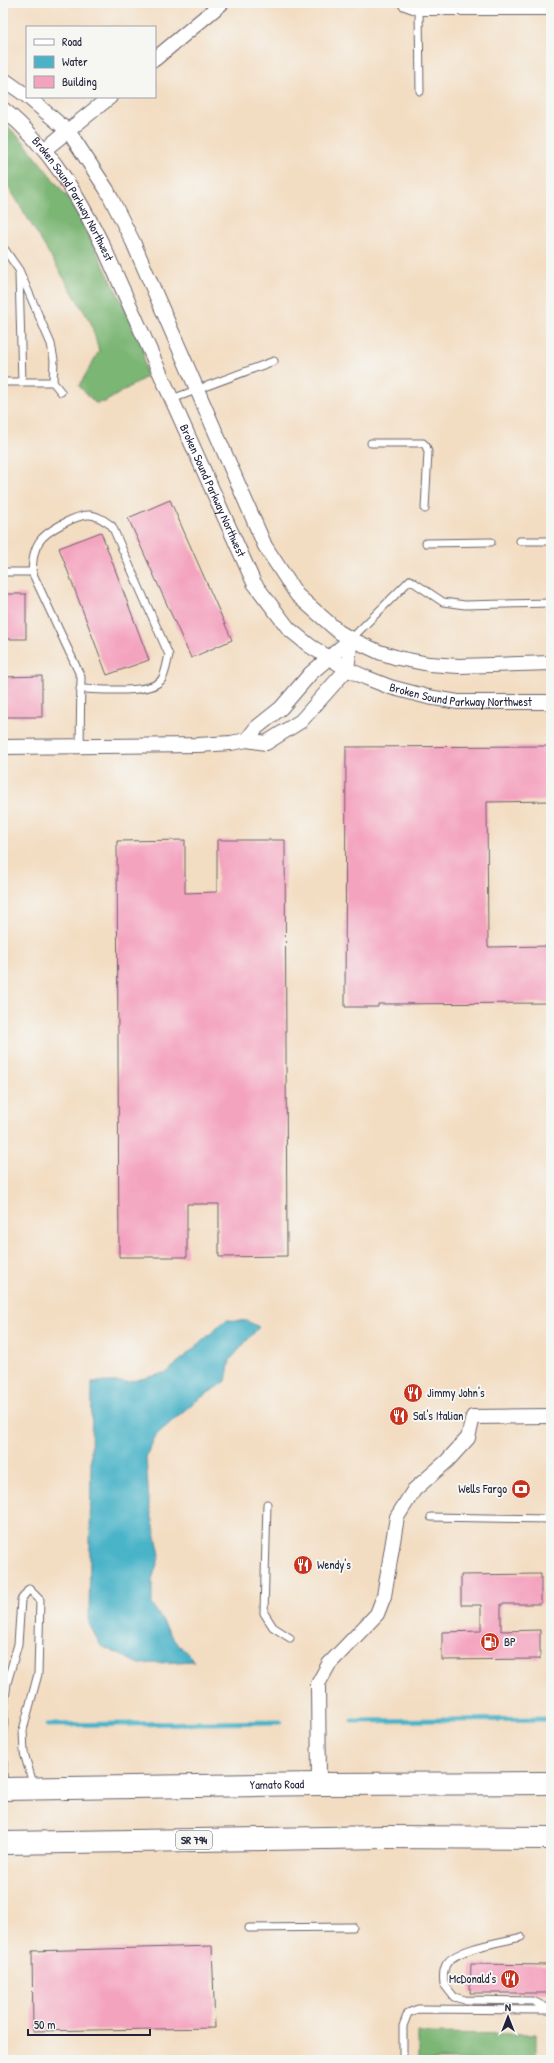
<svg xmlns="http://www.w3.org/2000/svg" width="554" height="2063" viewBox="0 0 554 2063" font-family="'Patrick Hand',sans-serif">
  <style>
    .forest { fill: #7cb675; stroke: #4f6c58 }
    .water { fill: #4ab3c8; stroke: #366a82 }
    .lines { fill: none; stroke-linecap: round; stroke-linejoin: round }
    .stream { stroke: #4ab3c8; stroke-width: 5 }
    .building { fill: #f4a3bf }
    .lane-casing { stroke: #6b636a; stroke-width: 9 }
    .street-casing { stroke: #6b636a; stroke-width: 16 }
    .primary-casing { stroke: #6b636a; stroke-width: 24 }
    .lane { stroke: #fff; stroke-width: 7 }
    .street { stroke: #fff; stroke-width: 14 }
    .primary { stroke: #fff; stroke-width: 22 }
    .labels { text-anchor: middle; stroke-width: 4; stroke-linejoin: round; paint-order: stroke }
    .shield { fill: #f6f6f2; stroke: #626272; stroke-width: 1 }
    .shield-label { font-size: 11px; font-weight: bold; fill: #22223b }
    .street-label { font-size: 12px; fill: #22223b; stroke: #f6f6f2 }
    .poi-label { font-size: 12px; fill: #22223b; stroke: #f6f6f2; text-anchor: start }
  </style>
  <rect width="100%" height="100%" fill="#f6f6f2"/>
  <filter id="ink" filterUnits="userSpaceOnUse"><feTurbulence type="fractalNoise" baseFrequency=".025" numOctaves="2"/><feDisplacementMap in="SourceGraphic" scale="8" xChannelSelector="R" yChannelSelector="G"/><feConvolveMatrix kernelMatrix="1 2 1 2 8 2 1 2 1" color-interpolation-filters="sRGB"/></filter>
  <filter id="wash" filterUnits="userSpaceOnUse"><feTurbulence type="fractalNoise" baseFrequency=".012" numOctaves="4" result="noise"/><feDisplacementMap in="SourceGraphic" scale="16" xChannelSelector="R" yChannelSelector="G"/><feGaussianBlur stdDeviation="0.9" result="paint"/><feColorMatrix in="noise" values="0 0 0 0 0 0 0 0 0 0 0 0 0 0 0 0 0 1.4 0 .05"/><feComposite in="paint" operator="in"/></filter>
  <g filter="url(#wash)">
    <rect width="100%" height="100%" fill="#f3ddc2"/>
    <g class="forest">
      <path d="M3,122L23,141L72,203L142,342L146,377L105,402L95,403L79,386L99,351L91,323L10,189L3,183Z"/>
      <path d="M418,2033L536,2034V2060H418Z"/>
    </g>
    <path class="water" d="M226,1320L247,1321L259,1327L230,1360L226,1381L193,1403L156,1435L146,1457L149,1503L160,1555L152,1579V1604L174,1640L195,1661L140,1664L101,1646L89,1624L92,1382H128L166,1373Z"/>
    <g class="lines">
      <g class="stream">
        <path d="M352,1721L551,1719"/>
        <path d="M47,1725L280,1722"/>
      </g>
    </g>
    <g id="blocks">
      <g class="building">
        <path d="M170,500L232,640L191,658L128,518Z"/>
        <path d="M101,532L149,660L107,675L59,548Z"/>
        <rect x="3" y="594" width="23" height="45"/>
        <path d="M42,676V717H3V677Z"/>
        <path d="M551,746V801L487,802L488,947L551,946V1003L378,1004V1007H345L346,747Z"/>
        <path d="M185,840V893L217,892V840H285L287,1256L219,1257V1204H187V1257H119L117,841Z"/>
        <path d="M541,1574V1604H501V1631L540,1630V1659L442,1660V1632L481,1631V1605H461V1575Z"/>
        <path d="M212,1946L215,2028L33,2031L32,1951Z"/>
        <path d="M471,1964L550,1965V1993H470Z"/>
      </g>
    </g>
  </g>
  <g filter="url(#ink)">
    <use href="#blocks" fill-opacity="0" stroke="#6b636a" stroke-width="1"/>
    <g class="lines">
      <g class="lane-casing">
        <g id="lane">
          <path d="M419,8L420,91"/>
          <path d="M3,247L19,270L51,344L54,360L53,382L61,392"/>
          <path d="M19,274L22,382"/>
          <path d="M3,382H53"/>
          <path d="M172,399L274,361"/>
          <path d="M371,443H423L426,446L428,452L425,509"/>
          <path d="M520,541H551"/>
          <path d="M426,543L491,542"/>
          <path d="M3,572H32L81,677L80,746"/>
          <path d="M32,572C33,561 33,551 39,542C46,531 77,514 90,515C99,516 105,521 112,526L169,655C167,662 166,672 162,679C152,695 98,689 80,689"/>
          <path d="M351,639L410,580L443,602L465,605L551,603"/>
          <path d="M267,1504L264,1613L273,1627L290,1638"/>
          <path d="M431,1517L551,1519"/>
          <path d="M3,1785L4,1707L7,1683L18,1644L21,1600L29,1589L40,1600L38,1674L23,1730L24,1753L34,1787"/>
          <path d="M249,1928L353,1927"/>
          <path d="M521,1937C503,1942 458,1948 447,1963C443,1969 443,1977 444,1984L454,1997L465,2000L533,2001L551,2010"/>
          <path d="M3,2059L7,2060"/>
          <path d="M403,2060V2026L408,2013L418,2009L549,2010"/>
        </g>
      </g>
      <g class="street-casing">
        <g id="street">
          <path d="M405,3L419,8H551"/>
          <path d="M155,59L222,3"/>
          <path d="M3,79L27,96"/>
          <path d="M28,97L69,132L107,190L133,242L265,546L297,595L339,632L351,639L379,652L398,658L429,664L459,666L551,663"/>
          <path id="s1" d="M3,109C50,147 79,197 105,250L254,583L289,629L310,646L347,669L367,678L390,687L428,697L458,702H551"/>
          <path d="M44,150L110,97"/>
          <path d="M247,740L256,728L281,708L311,673L351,639"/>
          <path d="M3,747L198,745L231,743L247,740L266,743L301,721L347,669L351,639"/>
          <path d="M319,1784L318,1684L329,1664L377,1614L384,1596L397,1517L414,1490L447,1461L468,1438L473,1417L551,1416"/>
        </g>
      </g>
      <g class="primary-casing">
        <g id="primary">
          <path id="s2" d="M3,1789L319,1784L551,1783"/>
          <path d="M3,1843L386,1837L551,1838"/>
        </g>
      </g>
      <use href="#lane" class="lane"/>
      <use href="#street" class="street"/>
      <use href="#primary" class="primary"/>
    </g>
  </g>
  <defs>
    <g id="restaurant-disc" transform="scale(1)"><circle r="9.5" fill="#c8321e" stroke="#f6f6f2"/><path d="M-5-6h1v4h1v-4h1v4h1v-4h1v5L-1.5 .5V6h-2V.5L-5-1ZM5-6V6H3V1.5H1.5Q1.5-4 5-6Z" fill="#fff"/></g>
    <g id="bank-disc" transform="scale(1)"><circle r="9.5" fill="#c8321e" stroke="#f6f6f2"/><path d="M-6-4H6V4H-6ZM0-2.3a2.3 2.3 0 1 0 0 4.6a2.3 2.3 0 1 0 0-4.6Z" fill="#fff"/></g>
    <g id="fuel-disc" transform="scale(1)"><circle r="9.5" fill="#c8321e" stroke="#f6f6f2"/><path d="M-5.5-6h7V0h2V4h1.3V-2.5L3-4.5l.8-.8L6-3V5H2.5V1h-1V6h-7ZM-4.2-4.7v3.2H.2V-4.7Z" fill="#fff"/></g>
  </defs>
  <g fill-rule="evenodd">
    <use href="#restaurant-disc" x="413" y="1393"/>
    <use href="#restaurant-disc" x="399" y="1416"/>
    <use href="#bank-disc" x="521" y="1489"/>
    <use href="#restaurant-disc" x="303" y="1565"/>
    <use href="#fuel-disc" x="490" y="1642"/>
    <use href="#restaurant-disc" x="510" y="1979"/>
  </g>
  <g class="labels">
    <rect class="shield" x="176" y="1831" width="36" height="18" rx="3"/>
    <g class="shield-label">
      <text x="194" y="1844">SR 794</text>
    </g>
    <g class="street-label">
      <text dy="4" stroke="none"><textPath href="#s1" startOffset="115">Broken Sound Parkway Northwest</textPath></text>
      <text dy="4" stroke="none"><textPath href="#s1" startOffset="439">Broken Sound Parkway Northwest</textPath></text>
      <text dy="4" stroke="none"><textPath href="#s1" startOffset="787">Broken Sound Parkway Northwest</textPath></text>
      <text dy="4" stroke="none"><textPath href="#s2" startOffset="274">Yamato Road</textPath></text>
    </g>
    <g class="poi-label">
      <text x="427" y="1397">Jimmy John's</text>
      <text x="413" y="1420">Sal's Italian</text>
      <text x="507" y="1493" text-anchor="end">Wells Fargo</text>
      <text x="317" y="1569">Wendy's</text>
      <text x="504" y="1646">BP</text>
      <text x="496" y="1983" text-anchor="end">McDonald's</text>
    </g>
  </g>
  <rect width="554" height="2063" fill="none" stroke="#f6f6f2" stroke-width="16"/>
  <rect x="26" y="26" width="130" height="72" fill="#f6f6f2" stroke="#a1a1a9"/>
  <rect x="34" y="39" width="20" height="6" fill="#ffffff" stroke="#a1a1a9"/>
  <text x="62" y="46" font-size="12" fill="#22223b">Road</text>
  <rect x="34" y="56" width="20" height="12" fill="#4ab3c8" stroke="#a1a1a9"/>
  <text x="62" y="66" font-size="12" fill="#22223b">Water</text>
  <rect x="34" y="76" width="20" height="12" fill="#f4a3bf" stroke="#a1a1a9"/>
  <text x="62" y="86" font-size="12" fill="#22223b">Building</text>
  <g transform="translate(508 2017)" stroke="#f6f6f2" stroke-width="3" paint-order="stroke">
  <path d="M0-3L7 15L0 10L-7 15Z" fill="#22223b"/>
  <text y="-6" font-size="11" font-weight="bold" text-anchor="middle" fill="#22223b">N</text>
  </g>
  <path d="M28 2029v6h122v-6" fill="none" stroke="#22223b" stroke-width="2"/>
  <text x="34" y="2029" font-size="12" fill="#22223b" stroke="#f6f6f2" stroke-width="3" paint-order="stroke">50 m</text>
</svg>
